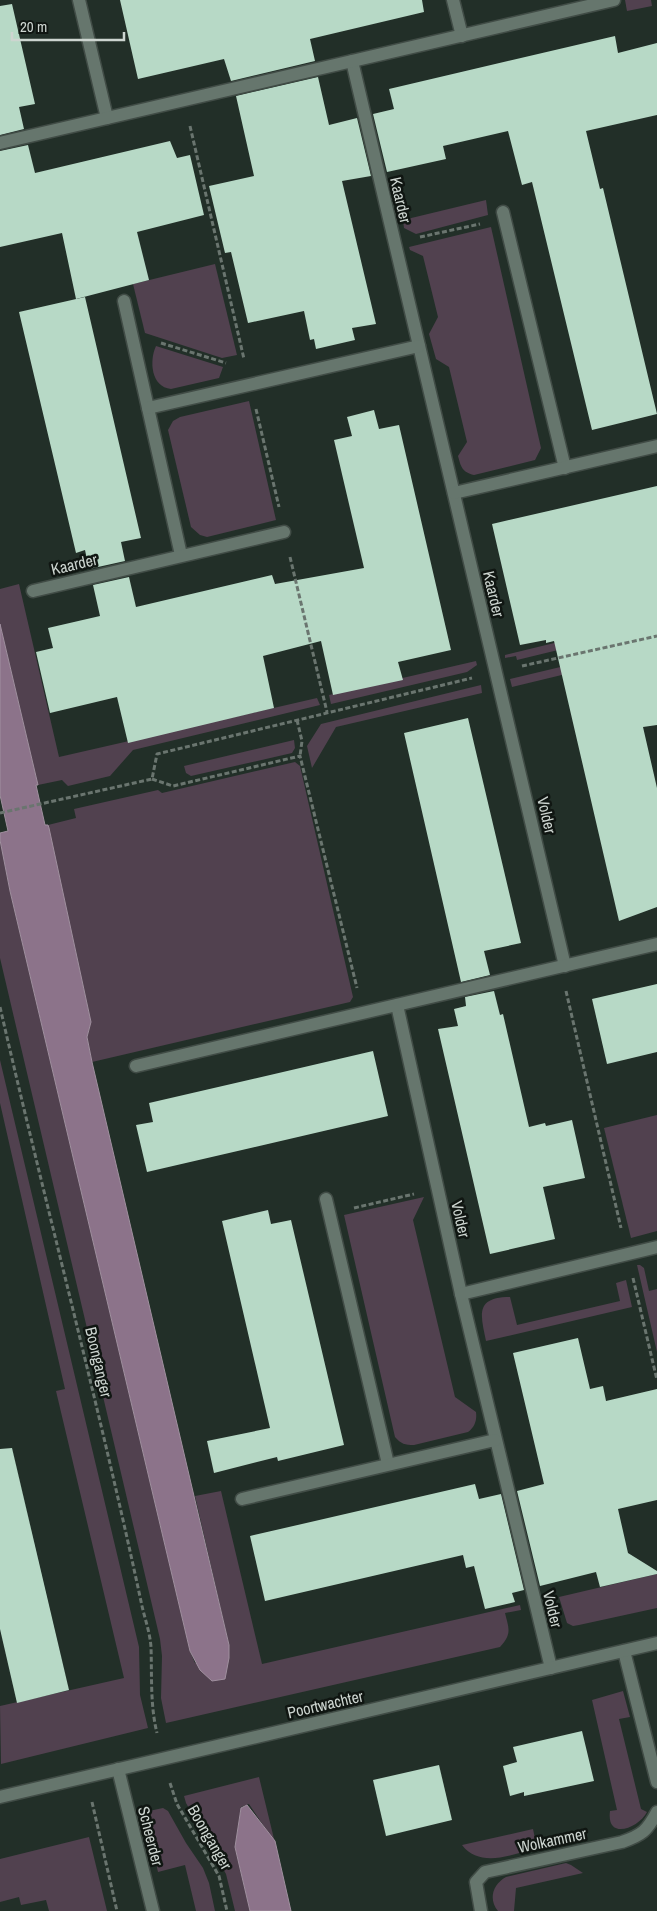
<svg xmlns="http://www.w3.org/2000/svg" width="657" height="1911" viewBox="0 0 657 1911" font-family="'Archivo Narrow',sans-serif">
  <style>
    .green { fill: #51414f }
    .water { fill: #8c738a; stroke: #a0909f }
    .building { fill: #b7d9c6 }
    .lines { fill: none; stroke-linecap: round; stroke-linejoin: round }
    .minor-casing { stroke: #414c46; stroke-width: 15 }
    .path { stroke: #6a756f; stroke-width: 3; stroke-dasharray: 5 2.5; stroke-linecap: butt }
    .minor { stroke: #66766d; stroke-width: 12 }
    .labels { text-anchor: middle; stroke-width: 5; stroke-linejoin: round; paint-order: stroke }
    .street-label { font-size: 16px; fill: #cdd5d0; stroke: #101612 }
  </style>
  <rect width="100%" height="100%" fill="#222f28"/>
  <g class="green">
    <path d="M625,0H651L652,6L627,11Z"/>
    <path d="M486,200L488,215L416,234L404,228L403,220Z"/>
    <path d="M491,227L541,448L535,460L474,475C462,472 461,467 458,456L467,442L449,367L436,359L429,334L438,317L423,256L410,250L409,247Z"/>
    <path d="M215,264L237,355L222,358L145,333L133,284Z"/>
    <path d="M156,346L223,367L219,378L171,389C151,387 149,361 156,346Z"/>
    <path d="M249,401L276,520L207,537L200,535L191,527L168,430L173,421L180,417Z"/>
    <path d="M19,584L59,757L317,698L320,705L133,750L110,776L68,786L62,780L38,785L0,624V589Z"/>
    <path d="M657,618V626L517,660L516,656L505,658V655Z"/>
    <path d="M657,644V652L512,687L510,679Z"/>
    <path d="M476,661L477,665L467,672L331,704L329,695Z"/>
    <path d="M481,685L482,693L336,727L312,768L307,746L321,724Z"/>
    <path d="M294,740L295,748L292,753L191,776L186,773L184,766Z"/>
    <path d="M295,762L300,766L353,997L350,1002L92,1062L87,1037L91,1022L48,825L76,818L74,809L158,790L162,793Z"/>
    <path d="M0,840L10,891L190,1651L195,1663L229,1645L195,1496L221,1491L262,1664L520,1605L521,1610L505,1613C509,1629 512,1634 500,1647L166,1723L161,1698L162,1656L160,1639L0,958Z"/>
    <path d="M0,1060L139,1647L140,1695L148,1728L1,1764L0,1706L124,1678L56,1391L65,1389L0,1103Z"/>
    <path d="M657,1115V1231L631,1238L604,1128Z"/>
    <path d="M424,1197L413,1220L455,1397L476,1412C477,1420 475,1427 468,1432L414,1445C405,1445 401,1444 395,1437L344,1215Z"/>
    <path d="M637,1265H640L644,1268L649,1291L657,1289V1352Z"/>
    <path d="M626,1280L632,1307L486,1341C481,1316 474,1297 510,1297L517,1325L620,1301L616,1283Z"/>
    <path d="M657,1574V1608L579,1625L573,1626L567,1623L559,1597Z"/>
    <path d="M623,1691L630,1717L619,1719L641,1809L647,1812C639,1828 606,1841 610,1811L617,1810L592,1700Z"/>
    <path d="M259,1777L275,1843L249,1804L241,1807L235,1847L250,1911H235L226,1874L186,1803L184,1796Z"/>
    <path d="M163,1808L168,1811L186,1843L203,1868L209,1883L215,1911H196L185,1865L158,1872L146,1818L149,1811Z"/>
    <path d="M533,1829L537,1848C514,1854 480,1869 462,1845Z"/>
    <path d="M89,1837L107,1911H49L46,1900L21,1905L19,1897L0,1902V1859Z"/>
    <path d="M566,1863L571,1865L583,1873L516,1888L514,1911H498C488,1899 493,1884 506,1877Z"/>
  </g>
  <g class="water">
    <path d="M0,624L38,785H36L45,825H48L49,828L91,1022L87,1037L92,1062L229,1645V1658L225,1679L212,1681L200,1670L190,1651L10,891L0,840V833L8,831L0,795Z"/>
    <path d="M247,1805L275,1841L291,1911H250L235,1847L241,1808Z"/>
  </g>
  <g class="building">
    <path d="M120,0H422L424,12L310,39L315,61L231,81L224,59L138,79Z"/>
    <path d="M12,4L35,104L19,107L24,129L0,135V6Z"/>
    <path d="M615,36L618,53L657,43V115L586,131L600,189L603,188L657,414L592,430L532,182L522,185L508,131L443,146L446,159L387,172L373,114L394,109L389,89Z"/>
    <path d="M318,77L329,125L357,118L371,176L342,181L376,324L352,328L355,340L316,349L314,339L310,340L304,311L248,323L231,252L225,253L209,186L254,176L236,96Z"/>
    <path d="M170,141L177,158L190,155L204,215L137,232L149,280L76,299L62,233L0,247V151L28,145L35,173Z"/>
    <path d="M85,297L141,538L121,542L125,561L89,569L85,550L76,553L19,312Z"/>
    <path d="M374,410L379,429L399,425L451,650L398,662L403,680L333,695L321,641L263,656L274,708L128,743L117,697L50,713L36,652L53,648L48,628L100,616L93,585L129,577L136,607L272,575L275,584L364,568L334,440L352,436L347,417Z"/>
    <path d="M657,486V725L643,727L657,788V907L619,921L554,641L546,643V640L520,645L492,524Z"/>
    <path d="M468,718L521,943L484,951L490,975L461,982L404,733Z"/>
    <path d="M657,984V1052L607,1064L592,999Z"/>
    <path d="M494,991L500,1015L503,1014L529,1127L545,1123L546,1126L572,1120L585,1178L543,1187L555,1239L490,1254L438,1029L458,1026L454,1009L466,1006L465,997Z"/>
    <path d="M373,1051L388,1116L147,1172L136,1125L153,1122L149,1103Z"/>
    <path d="M268,1210L271,1224L291,1220L344,1445L278,1461L277,1457L214,1473L207,1441L270,1428L222,1221Z"/>
    <path d="M578,1338L590,1389L603,1386L606,1401L657,1389V1500L618,1509L628,1553L657,1571V1574L600,1587L596,1572L540,1586L517,1491L544,1484L513,1353Z"/>
    <path d="M12,1448L69,1690L17,1703L0,1629V1449Z"/>
    <path d="M475,1484L479,1499L501,1494L524,1590L512,1593L515,1602L485,1609L474,1566L466,1568L463,1555L265,1601L250,1536Z"/>
    <path d="M582,1731L594,1781L524,1796V1792L510,1796L503,1766L517,1762L513,1747Z"/>
    <path d="M439,1765L452,1820L386,1836L373,1780Z"/>
  </g>
  <g class="lines">
    <g class="minor-casing">
      <g id="minor">
        <path d="M79,0L107,118"/>
        <path d="M453,0L462,36"/>
        <path d="M352,61L565,966"/>
        <path d="M0,143L614,0"/>
        <path d="M503,212L565,468"/>
        <path d="M124,301L181,555"/>
        <path d="M148,408L419,346"/>
        <path d="M454,493L657,446"/>
        <path d="M33,591L284,532"/>
        <path d="M397,1005L461,1294L551,1668"/>
        <path d="M136,1066L657,944"/>
        <path d="M326,1199L388,1464"/>
        <path d="M461,1294L657,1247"/>
        <path d="M242,1499L495,1440"/>
        <path d="M624,1651L657,1782"/>
        <path d="M118,1769L153,1911"/>
        <path d="M0,1797L657,1643"/>
        <path d="M481,1911L476,1882L485,1872L622,1842C642,1835 647,1831 657,1812"/>
      </g>
    </g>
    <g class="path">
      <path d="M190,126L244,359"/>
      <path d="M420,237L480,224"/>
      <path d="M161,343L226,363"/>
      <path d="M256,409L279,507"/>
      <path d="M290,557L327,712"/>
      <path d="M522,666L657,636"/>
      <path d="M297,720L302,741L300,756"/>
      <path d="M152,779L173,786L300,756L357,988"/>
      <path d="M0,813L152,779L157,754L472,678"/>
      <path d="M566,991L621,1228"/>
      <path d="M0,1007C46,1207 99,1405 142,1606C145,1619 150,1633 151,1647C152,1675 150,1705 157,1733"/>
      <path d="M354,1208L414,1194"/>
      <path d="M633,1278L657,1380"/>
      <path d="M170,1783L177,1804L219,1876L227,1911"/>
      <path d="M92,1802L117,1911"/>
    </g>
    <use href="#minor" class="minor"/>
  </g>
  <g class="labels">
    <g class="street-label">
      <text transform="translate(401 200) rotate(77)" y="6">Kaarder</text>
      <text transform="translate(74 564) rotate(-13)" y="6">Kaarder</text>
      <text transform="translate(494 594) rotate(77)" y="6">Kaarder</text>
      <text transform="translate(547 815) rotate(77)" y="6">Volder</text>
      <text transform="translate(461 1219) rotate(77)" y="6">Volder</text>
      <text transform="translate(99 1362) rotate(77)" y="6">Boonganger</text>
      <text transform="translate(553 1609) rotate(76)" y="6">Volder</text>
      <text transform="translate(325 1704) rotate(-13)" y="6">Poortwachter</text>
      <text transform="translate(151 1836) rotate(76)" y="6">Scheerder</text>
      <text transform="translate(210 1837) rotate(60)" y="6">Boonganger</text>
      <text transform="translate(552 1840) rotate(-12)" y="6">Wolkammer</text>
    </g>
  </g>
  <path d="M12 32v8h112v-8" fill="none" stroke="#cdd5d0" stroke-width="2.5"/>
  <text x="20" y="32" font-size="15" fill="#cdd5d0" stroke="#101612" stroke-width="4" paint-order="stroke">20 m</text>
</svg>
